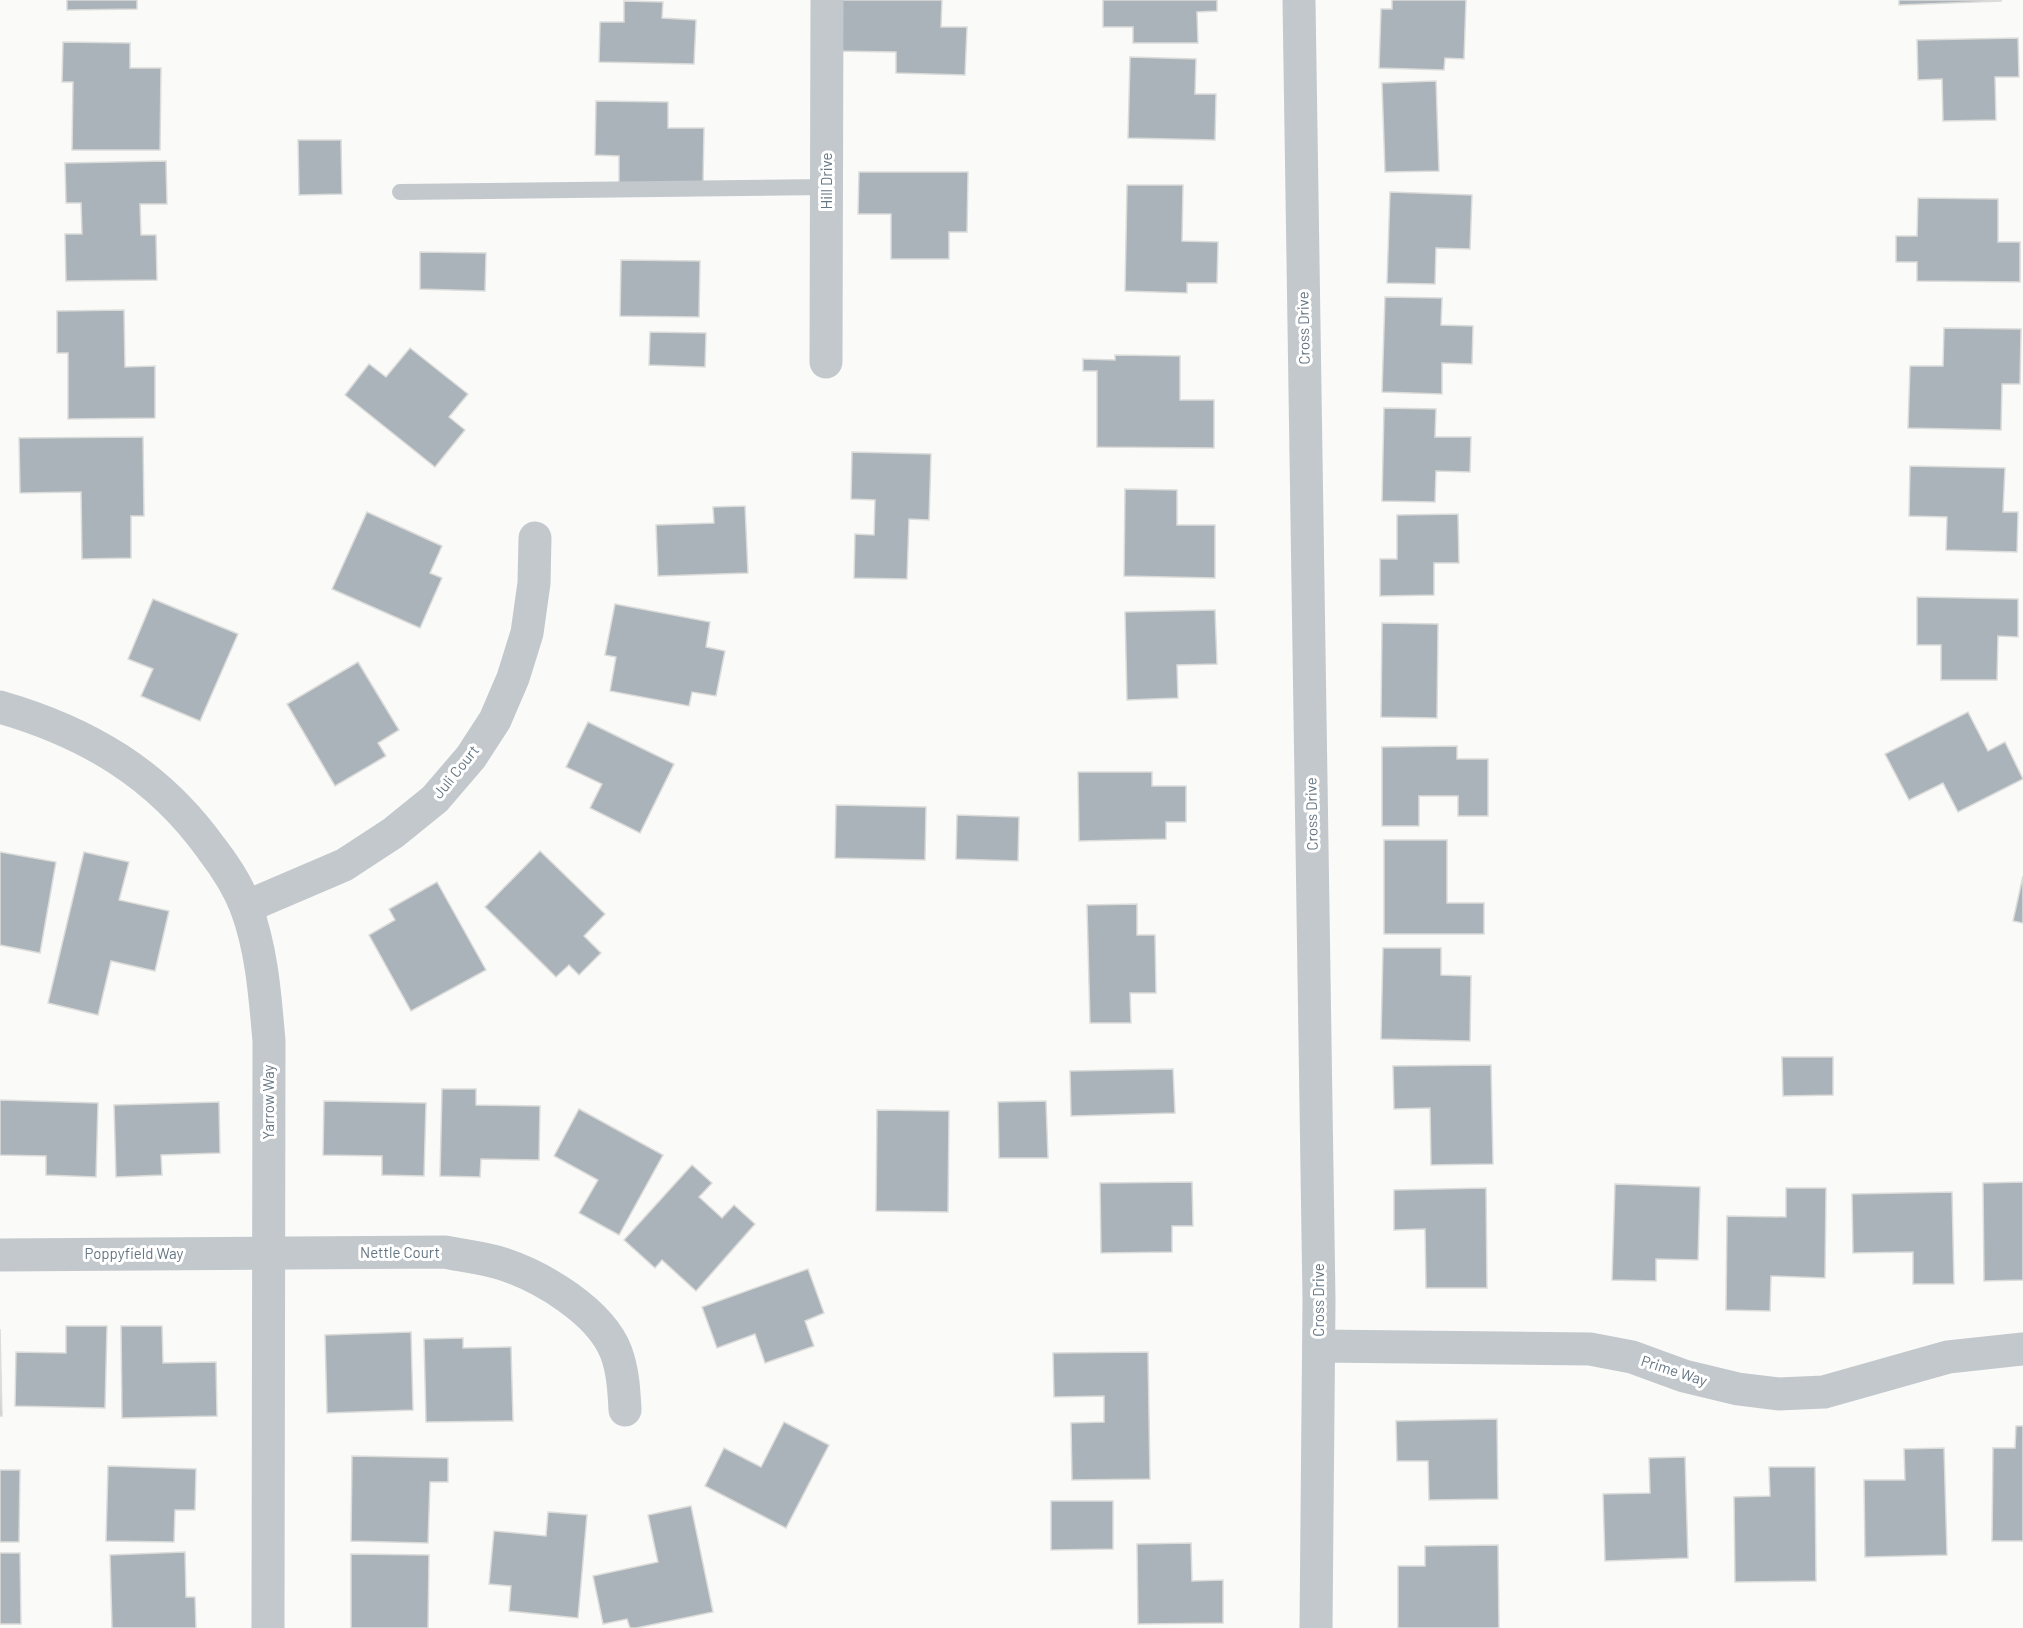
<svg xmlns="http://www.w3.org/2000/svg" width="2023" height="1628" viewBox="0 0 2023 1628" font-family="Barlow,sans-serif">
  <style>
    .building { fill: #aab3b9; stroke: #dcdcda; stroke-width: 1.5 }
    .lines { fill: none; stroke-linecap: round; stroke-linejoin: round }
    .service { stroke: #c3c8cc; stroke-width: 16 }
    .minor { stroke: #c3c8cc; stroke-width: 33 }
    .labels { text-anchor: middle; stroke-width: 6; stroke-linejoin: round; paint-order: stroke }
    .street-label { font-size: 15px; fill: #657683; stroke: #fff }
  </style>
  <rect width="100%" height="100%" fill="#fafaf8"/>
  <g class="building">
    <path d="M67,0H137V9L67,10Z"/>
    <path d="M837,0H942L941,27H967L965,75L896,73V52L835,51Z"/>
    <path d="M1103,0H1217V11L1197,12L1198,43H1133V27H1103Z"/>
    <path d="M1392,0H1466L1464,59L1445,58L1444,70L1379,68L1381,9H1392Z"/>
    <path d="M1899,0H2001V1L1899,5Z"/>
    <path d="M624,1L663,2L662,18L696,20L694,64L599,62L600,22H624Z"/>
    <path d="M2018,38L2019,77H1995L1996,120L1943,121L1942,79L1918,80L1917,40Z"/>
    <path d="M63,42L130,43V68H161L160,150H72L73,82H62Z"/>
    <path d="M1130,57L1196,59L1195,94H1216L1215,140L1128,138Z"/>
    <path d="M1436,81L1439,171L1385,172L1382,83Z"/>
    <path d="M596,101L668,102V128H704L703,184L619,183V156L595,155Z"/>
    <path d="M298,140H341L342,194L299,195Z"/>
    <path d="M166,161L167,204H140L141,235H156L157,280L66,281L65,234H82L81,203H66L65,163Z"/>
    <path d="M859,172H968L967,232H949V259H891V214H858Z"/>
    <path d="M1127,185H1183L1182,241L1218,242L1217,283H1187V293L1125,291Z"/>
    <path d="M1390,192L1472,195L1470,249L1436,248L1435,284L1387,283Z"/>
    <path d="M1918,198L1998,199V242H2020V282L1917,281V262H1896V236H1917Z"/>
    <path d="M420,252L486,253L485,291L420,289Z"/>
    <path d="M621,260L700,261L699,317L620,316Z"/>
    <path d="M1385,297L1442,298L1441,325L1473,326L1472,364L1442,363V394L1382,392Z"/>
    <path d="M124,310L125,367L155,366V418L68,419V353H57V311Z"/>
    <path d="M1944,328L2021,329L2020,384H2002L2001,430L1908,428L1910,366H1943Z"/>
    <path d="M650,332L706,333L705,367L649,365Z"/>
    <path d="M410,348L468,394L449,417L465,430L435,467L345,395L369,364L386,377Z"/>
    <path d="M1115,355L1180,356V400H1214V448L1097,447V371H1083V359L1115,360Z"/>
    <path d="M1384,408L1436,409L1435,437H1471L1470,472L1436,471L1435,502L1382,501Z"/>
    <path d="M143,437L144,516H131V558L82,559L81,492L20,493L19,438Z"/>
    <path d="M852,452L931,454L929,520L909,519L907,579L854,578L855,534L874,535L875,500L851,499Z"/>
    <path d="M1910,466L2005,468L2003,512H2018L2017,552L1946,550L1947,517L1909,516Z"/>
    <path d="M1125,489L1177,490V525H1215V578L1124,576Z"/>
    <path d="M745,506L748,573L658,576L656,525L714,523L713,507Z"/>
    <path d="M367,512L442,546L430,573L442,578L420,628L332,589Z"/>
    <path d="M1458,514L1459,563H1434V595L1380,596V559H1397V515Z"/>
    <path d="M1917,597L2018,599V637L1998,636L1997,680H1941V645H1917Z"/>
    <path d="M153,599L238,634L200,721L141,696L153,669L128,659Z"/>
    <path d="M615,604L710,622L706,647L725,651L716,696L692,692L689,706L610,691L616,657L605,655Z"/>
    <path d="M1215,610L1217,664L1177,665L1178,698L1127,700L1125,612Z"/>
    <path d="M1382,623L1438,624L1437,718L1381,717Z"/>
    <path d="M358,662L399,730L378,743L386,756L335,786L287,704Z"/>
    <path d="M1968,712L1988,751L2005,742L2023,779L1958,812L1943,783L1909,800L1885,754Z"/>
    <path d="M588,722L674,764L640,833L590,808L602,784L566,767Z"/>
    <path d="M1457,746V759H1488V816H1458V796H1419V826H1382V747Z"/>
    <path d="M1078,772H1152V786H1186V822H1166V839L1079,841Z"/>
    <path d="M836,805L926,807L925,860L835,858Z"/>
    <path d="M957,815L1019,817L1018,861L956,859Z"/>
    <path d="M1384,840H1447V903H1484V934H1384Z"/>
    <path d="M540,851L605,914L584,936L601,953L579,975L569,965L556,977L485,907Z"/>
    <path d="M0,852L56,862L40,953L0,945Z"/>
    <path d="M84,852L129,862L119,900L169,911L155,971L111,961L98,1015L48,1003Z"/>
    <path d="M2023,876V923L2013,921Z"/>
    <path d="M437,882L486,970L411,1011L369,935L395,920L389,909Z"/>
    <path d="M1137,904V935H1155L1156,993H1130L1131,1023H1090L1087,905Z"/>
    <path d="M1383,948H1441V975L1471,976L1470,1041L1381,1039Z"/>
    <path d="M1782,1057H1833V1095L1783,1096Z"/>
    <path d="M1491,1065L1493,1164L1431,1165L1430,1108L1394,1109L1393,1066Z"/>
    <path d="M1173,1069L1175,1113L1071,1116L1070,1071Z"/>
    <path d="M442,1089H476V1105L540,1106L539,1160L481,1159L480,1177L440,1176Z"/>
    <path d="M0,1100L98,1103L96,1177L46,1175V1156L0,1155Z"/>
    <path d="M324,1101L426,1103L424,1176L382,1175V1156L323,1155Z"/>
    <path d="M1046,1101L1048,1158H999L998,1102Z"/>
    <path d="M219,1102L220,1153L161,1155L162,1175L116,1177L114,1105Z"/>
    <path d="M579,1109L663,1155L619,1235L579,1213L598,1180L554,1156Z"/>
    <path d="M877,1110L949,1111L948,1212L876,1211Z"/>
    <path d="M692,1165L712,1183L699,1197L722,1218L734,1205L755,1224L696,1291L662,1260L655,1268L624,1240Z"/>
    <path d="M1192,1182L1193,1226H1172V1252L1101,1253L1100,1183Z"/>
    <path d="M2023,1182V1280L1984,1281L1983,1183Z"/>
    <path d="M1615,1184L1700,1187L1698,1260L1656,1259V1281L1612,1280Z"/>
    <path d="M1486,1188L1487,1288H1426L1425,1229L1394,1230V1190Z"/>
    <path d="M1786,1188H1826L1825,1278L1771,1276L1770,1311L1726,1310L1727,1216L1786,1217Z"/>
    <path d="M1952,1192L1954,1284H1913V1252L1853,1253L1852,1194Z"/>
    <path d="M808,1269L824,1313L805,1321L814,1346L765,1363L755,1334L717,1348L702,1307Z"/>
    <path d="M66,1326H107L105,1408L15,1406L16,1352L66,1353Z"/>
    <path d="M121,1326H162L163,1363L216,1362L217,1416L122,1418Z"/>
    <path d="M0,1329L2,1416H0Z"/>
    <path d="M411,1332L413,1410L327,1413L325,1335Z"/>
    <path d="M463,1338V1348L511,1347L513,1421L426,1422L424,1339Z"/>
    <path d="M1148,1352L1150,1479L1072,1480L1071,1423L1104,1422V1396L1054,1397L1053,1353Z"/>
    <path d="M1497,1419L1498,1499L1429,1500L1428,1461H1397L1396,1421Z"/>
    <path d="M784,1422L829,1445L786,1528L705,1486L724,1448L761,1467Z"/>
    <path d="M2016,1426H2023V1541H1992L1993,1448H2015Z"/>
    <path d="M1944,1448L1947,1555L1865,1557L1864,1480H1905L1904,1449Z"/>
    <path d="M352,1456L448,1458V1482H430L428,1543L351,1541Z"/>
    <path d="M1685,1457L1688,1558L1605,1561L1603,1494L1650,1493L1649,1458Z"/>
    <path d="M108,1466L196,1469L195,1510H175L174,1542L106,1541Z"/>
    <path d="M1769,1467H1815L1816,1581L1735,1582L1734,1497L1770,1496Z"/>
    <path d="M0,1470H20L19,1542H0Z"/>
    <path d="M1051,1501H1113V1549L1051,1550Z"/>
    <path d="M691,1506L713,1612L636,1628H630L627,1619L603,1624L593,1576L658,1562L648,1515Z"/>
    <path d="M548,1512L587,1515L578,1618L509,1611L511,1586L489,1584L494,1531L546,1536Z"/>
    <path d="M1191,1543L1192,1581L1223,1580V1623L1138,1624L1137,1544Z"/>
    <path d="M1498,1545L1499,1628H1398V1566H1425V1546Z"/>
    <path d="M185,1552L186,1597H195L196,1628H112L110,1555Z"/>
    <path d="M0,1553H20L21,1624H0Z"/>
    <path d="M351,1554L429,1555L428,1628H351Z"/>
  </g>
  <g class="lines">
    <path class="service" d="M400,192L827,187"/>
    <g class="minor">
      <path d="M1299,0L1319,1300L1316,1628"/>
      <path d="M826,362L827,0"/>
      <path d="M0,707C87,732 158,774 211,848C225,866 238,886 246,907C262,950 265,996 269,1041L268,1628"/>
      <path d="M246,907L344,865L393,833L435,799L471,757L495,720L513,678L527,633L534,583L535,538"/>
      <path d="M0,1255L445,1252C464,1256 485,1258 503,1264C542,1277 600,1311 616,1352C623,1371 624,1390 625,1410"/>
      <path d="M1319,1346L1590,1349L1632,1357L1684,1376L1738,1389L1778,1394L1824,1392L1948,1357L2023,1349"/>
    </g>
  </g>
  <g class="labels">
    <g class="street-label">
      <text transform="translate(827 181) rotate(-90)" y="5">Hill Drive</text>
      <text transform="translate(1304 328) rotate(-91)" y="5">Cross Drive</text>
      <text transform="translate(456 772) rotate(-51)" y="5">Juli Court</text>
      <text transform="translate(1312 814) rotate(-91)" y="5">Cross Drive</text>
      <text transform="translate(269 1102) rotate(-90)" y="5">Yarrow Way</text>
      <text x="400" y="1258">Nettle Court</text>
      <text x="134" y="1259">Poppyfield Way</text>
      <text transform="translate(1319 1300) rotate(-90)" y="5">Cross Drive</text>
      <text transform="translate(1674 1371) rotate(18)" y="5">Prime Way</text>
    </g>
  </g>
</svg>
